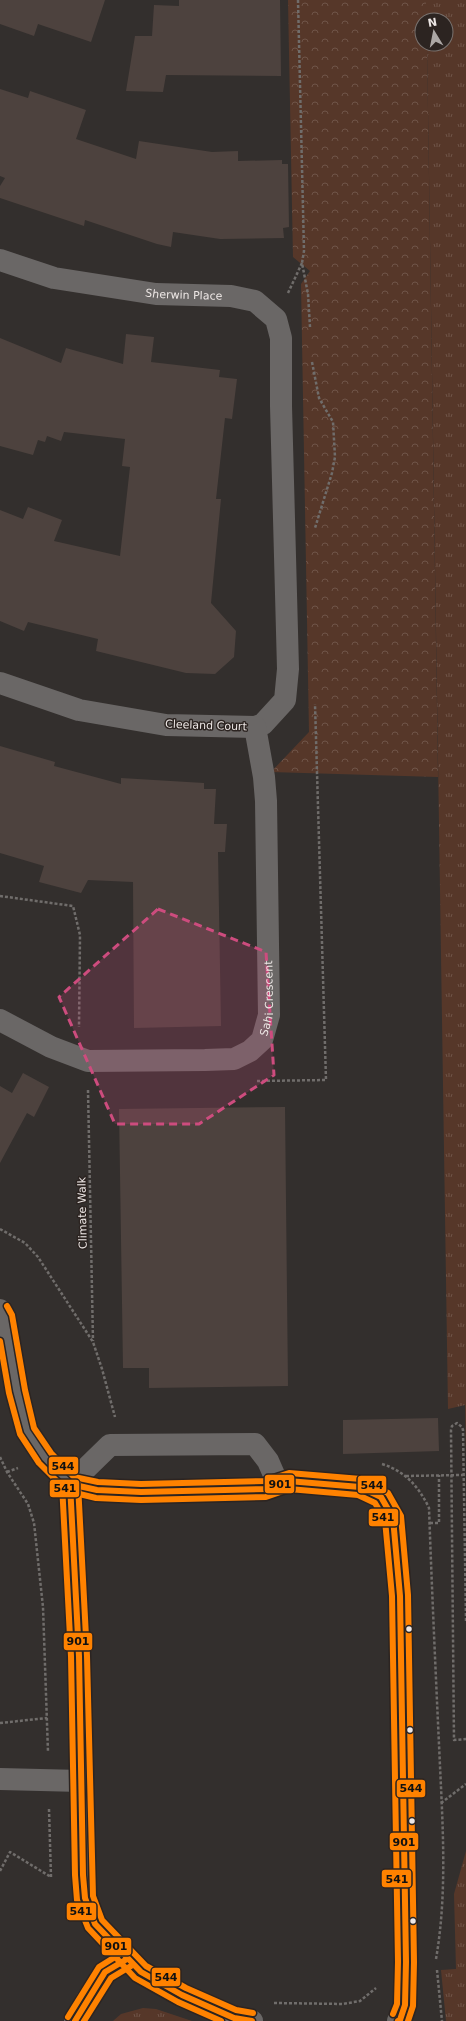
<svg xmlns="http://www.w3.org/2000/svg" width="466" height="2021" viewBox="0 0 466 2021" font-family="'DejaVu Sans',sans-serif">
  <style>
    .grass { fill: url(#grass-tufts) }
    .park { fill: url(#park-crowns) }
    .building { fill: #4d423e }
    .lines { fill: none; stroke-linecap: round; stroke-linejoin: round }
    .path { stroke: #706d6b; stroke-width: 2.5; stroke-dasharray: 3 2; stroke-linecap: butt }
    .minor { stroke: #6a6766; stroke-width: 22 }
    .bus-1-casing { stroke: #2c2421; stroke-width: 9 }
    .bus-2-casing { stroke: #2c2421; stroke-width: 9 }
    .bus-3-casing { stroke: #2c2421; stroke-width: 9 }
    .bus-1 { stroke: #ff8200; stroke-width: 6 }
    .bus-2 { stroke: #ff8200; stroke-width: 6 }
    .bus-3 { stroke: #ff8200; stroke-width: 6 }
    .marked { fill: #cd4c7e; fill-opacity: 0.2; stroke: #cd4c7e; stroke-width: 3; stroke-dasharray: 8 5; stroke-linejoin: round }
    .bus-dot { fill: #ede7e5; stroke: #2c2421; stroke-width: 1.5 }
    .labels { text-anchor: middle; stroke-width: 3; stroke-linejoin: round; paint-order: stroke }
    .street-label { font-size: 11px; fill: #ede7e5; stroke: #2c2421 }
    .line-badge { stroke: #2c2421; stroke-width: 1.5 }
    .pale-badge-label { font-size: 11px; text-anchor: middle; font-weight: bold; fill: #111 }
  </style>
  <defs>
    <pattern id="grass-tufts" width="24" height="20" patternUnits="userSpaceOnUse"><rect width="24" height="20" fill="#563729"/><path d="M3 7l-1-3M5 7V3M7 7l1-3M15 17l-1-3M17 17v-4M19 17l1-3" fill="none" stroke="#6f5448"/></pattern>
    <pattern id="park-crowns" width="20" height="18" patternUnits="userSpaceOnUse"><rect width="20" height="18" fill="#563729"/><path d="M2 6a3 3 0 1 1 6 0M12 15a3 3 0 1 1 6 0" fill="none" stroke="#6f5448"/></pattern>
  </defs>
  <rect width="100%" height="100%" fill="#332f2d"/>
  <g class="grass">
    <path d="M426,0H466V1455L465,1405L448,1409L427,44H446V20H426Z"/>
    <path d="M466,1851V2021H446L441,1970L456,1969L454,1894Z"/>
    <path d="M143,2008L156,2009L192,2021H113L121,2014Z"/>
  </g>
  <path class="park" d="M288,0H426V20H422V44H427L438,777L271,772L309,732L301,284L310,271L293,257Z"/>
  <g class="building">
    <path d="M0,0H105L91,42L38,24L34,36L0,24Z"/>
    <path d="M179,0H280L281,76L166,75L163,92L126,91L135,36H152L154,5L179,6Z"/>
    <path d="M0,89L28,98L30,91L86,110L76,139L136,159L139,141L212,152L238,151V161L282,160V164H288L289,227L283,228L284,238L220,239L173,232L171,247L157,244L85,220L84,226L0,198V186L5,178L0,176Z"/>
    <path d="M126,334L154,337L151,362L220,370L219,377L237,379L232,419L225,418L216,499H221L211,603L236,631L234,657L215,674L186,673L96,651L98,639L28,622L24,631L0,621V510L23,519L28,507L62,520L54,541L120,556L130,467L122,466L125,439L64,432L61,441L47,436L45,442L38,440L33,455L0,446V338L61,363L66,348L123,364Z"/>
    <path d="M0,746L55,762L54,766L121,784V778L204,783V789H216L214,824H227L225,852H218L221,1026L134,1028L133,882L88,880L81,893L39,882L44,866L0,853Z"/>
    <path d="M23,1073L49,1087L34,1117L27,1113L0,1163V1086L12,1093Z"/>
    <path d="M285,1107L288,1386L149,1388V1368H123L119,1109Z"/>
    <path d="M438,1418L439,1451L343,1454V1420Z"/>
  </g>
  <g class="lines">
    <g class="path">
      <path d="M298,0L304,251L302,263L308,294L310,327"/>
      <path d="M288,293L302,263"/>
      <path d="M312,362L319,398L333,422L335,457L332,473L315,528"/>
      <path d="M0,896L73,906L80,935L79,1027"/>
      <path d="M257,1081L326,1080L315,704"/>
      <path d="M88,1090L93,1341"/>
      <path d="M0,1229L25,1243L38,1257L93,1342L102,1369L115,1417"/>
      <path d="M0,1457L7,1472L28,1504L34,1523L43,1607L48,1752"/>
      <path d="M382,1464C405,1471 419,1487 429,1508C432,1594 436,1680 440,1766C443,1830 447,1896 436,1959"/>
      <path d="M7,1472L18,1468"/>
      <path d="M406,1476L463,1475"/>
      <path d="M430,1523H439V1475"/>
      <path d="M466,1621L463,1430L462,1427L457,1423L452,1426L451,1430L454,1740L466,1739"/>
      <path d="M0,1723L47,1718"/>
      <path d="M441,1803L466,1784"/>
      <path d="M49,1809L51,1877"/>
      <path d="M0,1871L10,1852L51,1877"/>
      <path d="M437,1970L442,2021"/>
      <path d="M274,2003L343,2004L360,2001L376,1988"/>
    </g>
    <g class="minor">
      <path id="s1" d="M0,260L54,278L156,294L231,296L255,301L276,319L281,338V406L288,669L285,700L263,724L255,727L166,725L79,710L0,683"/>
      <path id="s2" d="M0,1020L51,1047L88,1061L205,1060L234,1059L250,1051L262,1040L269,1015L266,801L264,777L255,727"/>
      <path d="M0,1310L4,1317L17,1392L27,1431L45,1458L70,1484L97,1490L141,1492L266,1489L288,1481L360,1487L381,1497L393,1518L400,1596L406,1962L405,2005L400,2020L398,2021"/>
      <path d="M0,1779L81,1781"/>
      <path d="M75,2021L87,1999L105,1972L127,1959"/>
      <path d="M252,2021L234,2018L182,1995L141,1972L95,1924L85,1898L83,1875L79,1656L70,1484L110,1445L255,1444L268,1461L278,1484"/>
    </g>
    <g class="bus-1-casing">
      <g id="bus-1">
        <path d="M70,1484L97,1490L141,1492L266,1489L288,1481L360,1487L381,1497L393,1518L400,1596L406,1962L405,2005L400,2020L398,2021"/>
        <path d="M70,1484L79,1656L83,1875L85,1898L95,1924L141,1972L182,1995L234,2018L252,2021"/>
        <path d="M75,2021L105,1972L127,1959"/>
      </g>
    </g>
    <g class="bus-2-casing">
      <g id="bus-2">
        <path d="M0,1341L9,1393L20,1434L39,1463L67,1491L96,1498L141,1500L266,1497L289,1489L358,1495L375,1503L385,1520L392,1596L398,1962L397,2004L393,2014"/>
        <path d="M62,1484L71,1656L75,1875L77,1900L88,1928L135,1978L178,2002L221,2021"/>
        <path d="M84,2021L111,1978L131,1966"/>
      </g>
    </g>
    <g class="bus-3-casing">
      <g id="bus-3">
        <path d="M7,1306L12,1315L25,1390L34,1428L51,1453L74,1477L98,1482L141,1484L264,1481L289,1473L361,1479L388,1493L401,1516L408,1595L414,1962L413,2006L408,2021"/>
        <path d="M78,1484L87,1656L93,1896L102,1920L146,1966L186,1988L236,2010L253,2013"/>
        <path d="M68,2017L99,1967L123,1952"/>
      </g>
    </g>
    <use href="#bus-1" class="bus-1"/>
    <use href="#bus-2" class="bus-2"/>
    <use href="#bus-3" class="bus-3"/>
  </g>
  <path class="marked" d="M158,909L266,952L274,1075L199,1124H115L59,997Z"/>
  <g class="bus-dot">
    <circle cx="409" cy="1629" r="3.5"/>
    <circle cx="410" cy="1730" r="3.5"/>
    <circle cx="412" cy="1821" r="3.5"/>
    <circle cx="413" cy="1921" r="3.5"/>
  </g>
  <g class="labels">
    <g class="street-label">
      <text dy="4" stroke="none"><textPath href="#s1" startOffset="188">Sherwin Place</textPath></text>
      <text transform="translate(206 725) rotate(2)" y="4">Cleeland Court</text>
      <text dy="4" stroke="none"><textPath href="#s2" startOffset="320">Sahi Crescent</textPath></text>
      <text transform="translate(82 1213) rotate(-91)" y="4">Climate Walk</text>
    </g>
  </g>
  <g class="line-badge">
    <rect x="48" y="1456" width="31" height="19" rx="4" fill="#ff8200"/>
    <rect x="264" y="1474" width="31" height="20" rx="4" fill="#ff8200"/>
    <rect x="357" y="1475" width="30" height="19" rx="4" fill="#ff8200"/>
    <rect x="49" y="1479" width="31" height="19" rx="4" fill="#ff8200"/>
    <rect x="368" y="1508" width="31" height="19" rx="4" fill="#ff8200"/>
    <rect x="63" y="1632" width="30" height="19" rx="4" fill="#ff8200"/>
    <rect x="396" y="1779" width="30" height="19" rx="4" fill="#ff8200"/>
    <rect x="389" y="1832" width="30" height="19" rx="4" fill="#ff8200"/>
    <rect x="381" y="1869" width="31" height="19" rx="4" fill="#ff8200"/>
    <rect x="66" y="1902" width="31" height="19" rx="4" fill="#ff8200"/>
    <rect x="101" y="1937" width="31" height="19" rx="4" fill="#ff8200"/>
    <rect x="151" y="1967" width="30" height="20" rx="4" fill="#ff8200"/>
  </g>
  <g class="pale-badge-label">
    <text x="63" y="1470">544</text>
    <text x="280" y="1488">901</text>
    <text x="372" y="1489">544</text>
    <text x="65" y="1492">541</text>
    <text x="383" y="1521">541</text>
    <text x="78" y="1645">901</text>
    <text x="411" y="1792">544</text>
    <text x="404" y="1846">901</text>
    <text x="397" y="1883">541</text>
    <text x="81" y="1915">541</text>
    <text x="116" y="1950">901</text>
    <text x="166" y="1981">544</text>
  </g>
  <g transform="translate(434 32) rotate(350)"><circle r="19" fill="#2c2421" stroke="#79726f"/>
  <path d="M0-3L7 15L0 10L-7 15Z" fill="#aca7a5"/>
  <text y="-6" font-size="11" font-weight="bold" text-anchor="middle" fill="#ede7e5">N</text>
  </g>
</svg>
